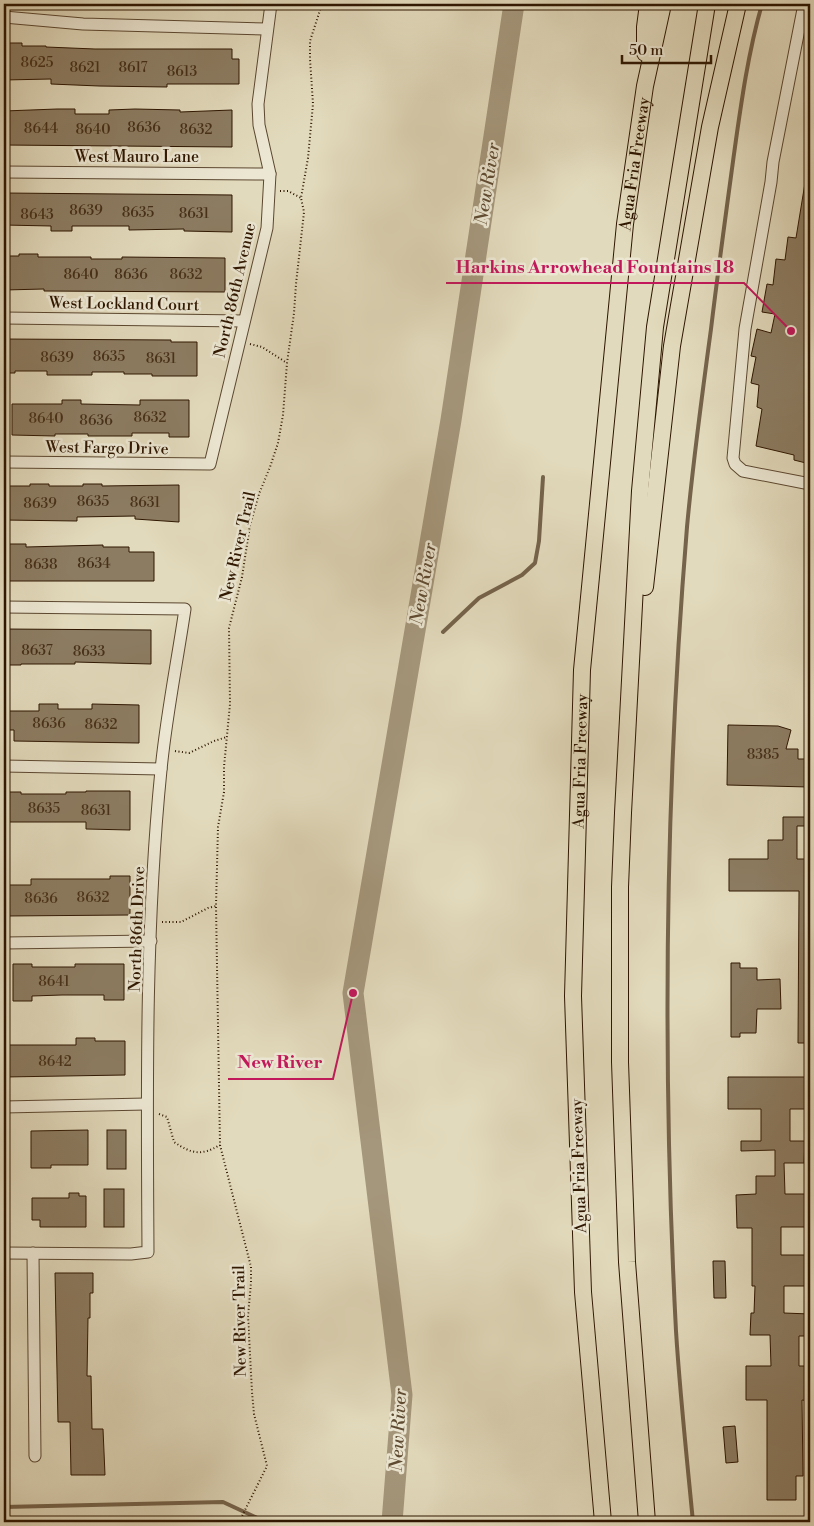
<svg xmlns="http://www.w3.org/2000/svg" width="814" height="1526" viewBox="0 0 814 1526" font-family="'Libre Bodoni',serif">
  <style>
    .lines { fill: none; stroke-linecap: round; stroke-linejoin: round }
    .stream { stroke: #75634b; stroke-width: 4 }
    .river { stroke: #a5977c; stroke-width: 21 }
    .building { fill: #8c7c62; stroke: #2e1601 }
    .minor-casing { stroke: #5b4730; stroke-width: 13 }
    .highway-casing { stroke: #2e1601; stroke-width: 18 }
    .path { stroke: #2e1601; stroke-width: 2; stroke-dasharray: 1 2.5; stroke-linecap: butt }
    .minor { stroke: #ece7d3; stroke-width: 11 }
    .highway { stroke: #e2dabc; stroke-width: 16 }
    .labels { text-anchor: middle; stroke-width: 5; stroke-linejoin: round; paint-order: stroke }
    .number-label { font-size: 14px; fill: #463019 }
    .street-label { font-size: 16px; fill: #2e1601; stroke: #ece7d3 }
    .water-label { font-size: 18px; font-style: italic; fill: #5e4a32; stroke: #ece7d3 }
    .leader { fill: none; stroke: #c2185b; stroke-width: 2 }
    .callout-dot { fill: #c2185b; stroke: #ece7d3; stroke-width: 2 }
    .callout-label { font-size: 18px; text-anchor: middle; font-weight: bold; fill: #c2185b; stroke: #ece7d3; stroke-width: 5; stroke-linejoin: round; paint-order: stroke }
  </style>
  <rect width="100%" height="100%" fill="#e2dabc"/>
  <filter id="stains"><feTurbulence type="fractalNoise" baseFrequency=".004" numOctaves="4"/><feColorMatrix values="0 0 0 0 .2 0 0 0 0 .09 0 0 0 0 .02 0 0 0 .5 -.17"/></filter>
  <radialGradient id="worn" r=".72"><stop offset=".6" stop-color="#630" stop-opacity="0"/><stop offset="1" stop-color="#630" stop-opacity=".3"/></radialGradient>
  <g class="lines">
    <g class="stream">
      <path d="M443,632L479,598L522,575L535,563L539,541L543,477"/>
      <path d="M4,1507L223,1502L266,1522"/>
      <path d="M693,1522C687,1459 680,1395 676,1331C662,1063 665,795 687,527C693,461 702,395 711,329C718,271 726,213 734,154C741,104 748,53 762,4"/>
    </g>
    <path class="river" d="M392,1522L402,1395L353,993L451,420L514,4"/>
  </g>
  <g class="building">
    <path d="M4,43H22V46H46V47L95,49H232V59H239V84H167V87L99,86L51,84V79L4,80Z"/>
    <path d="M57,109H75V114H109V110L135,109L180,110V112L232,110V147L4,145V111Z"/>
    <path d="M805,183H810V464L794,460V455L756,446L762,409L757,407L759,385L751,383L756,357L751,356L757,329L771,333L775,314L762,312L767,284L773,285L776,259L785,260L788,237L796,238Z"/>
    <path d="M4,193L232,195V232L184,231V229L129,230V226H72V231H51V226L4,225Z"/>
    <path d="M19,254H38V257H91V259H122V257L225,258V292L44,291V289L4,290V256H19Z"/>
    <path d="M4,339L171,340V342H197V376H152V374H124V372H92V375H47V371H15V373H4Z"/>
    <path d="M62,400H81V404L140,405V400H189V437H169V433H132V436H88V434H55V436L12,435V404H62Z"/>
    <path d="M30,484H49V486H83V484H102V486L179,485V522L135,519V516L77,517V521L4,520V486H30Z"/>
    <path d="M6,544H26V547L103,545V547H129V552H154V581H6Z"/>
    <path d="M4,629L151,630V664L75,662V664H21V665H4Z"/>
    <path d="M39,704H58V709H92V704L139,705V743L14,741V730H4V711H39Z"/>
    <path d="M728,725L778,726L791,730L786,749H798V759H810L809,787L727,785Z"/>
    <path d="M86,791H130V830L86,829V822H8V792H21V794H66V792H86Z"/>
    <path d="M783,817H810V826H797V859H810V1043H798L799,891H729V859H768V840H783Z"/>
    <path d="M110,876H130V915L6,916V885H31V879H110Z"/>
    <path d="M731,963H740V968H757V980L780,979L781,1009H757L756,1033H740V1037H731Z"/>
    <path d="M13,964H32V967H75V964H124V1000H104V995H62L32,996V1001H13Z"/>
    <path d="M76,1038H95V1041H125V1075L4,1077V1045H76Z"/>
    <path d="M728,1077H810V1109H790V1141H805L804,1163H784L785,1194H810V1227H781V1255H810V1286H784V1313L810,1314V1336H799V1366H810V1401L802,1400L803,1476H796V1500H767V1400H746V1366H771L770,1335H750L751,1313H754L755,1286H752V1228H737L736,1195L756,1194V1176H775V1150L741,1151V1141H761V1109H728Z"/>
    <path d="M88,1130V1165H51V1168H31V1131Z"/>
    <rect x="107" y="1130" width="19" height="39"/>
    <rect x="104" y="1189" width="20" height="38"/>
    <path d="M69,1193H79V1196H86V1227H40V1220H32V1198H69Z"/>
    <path d="M713,1261H725L726,1298H714Z"/>
    <path d="M55,1273H93V1293H90V1318H88L87,1376H91L92,1429H103L105,1475H71L70,1422H58Z"/>
    <path d="M735,1426L738,1462L726,1463L723,1427Z"/>
  </g>
  <g class="lines">
    <g class="minor-casing">
      <g id="minor">
        <path d="M804,4L773,162L771,182L745,329L733,458L735,464L743,471L810,484"/>
        <path d="M4,17L83,24L267,29"/>
        <path d="M4,172L270,174"/>
        <path d="M4,318L244,321"/>
        <path d="M4,462L210,464L267,228L270,174L259,125L258,104L271,4"/>
        <path d="M4,607L185,609C177,663 166,717 161,770C145,930 147,1091 148,1252L131,1254L4,1253"/>
        <path d="M4,766L161,769"/>
        <path d="M4,943L151,941"/>
        <path d="M4,1107L146,1104"/>
        <path d="M33,1253L35,1456"/>
      </g>
    </g>
    <g class="highway-casing">
      <g id="highway">
        <path d="M645,53V27L648,4"/>
        <path d="M645,587L672,346L710,127L738,4"/>
        <path id="s1" d="M603,1522L583,1292L573,996L582,670L625,224L645,86L663,4"/>
        <path d="M647,1522L627,1262L620,1062V887L623,813L640,491L655,327L707,4"/>
      </g>
    </g>
    <g class="path">
      <path d="M280,191H288L301,198"/>
      <path d="M250,344L262,347L287,363"/>
      <path d="M175,751L189,753L214,741L227,737"/>
      <path d="M162,922H181L208,908L216,906"/>
      <path d="M159,1114L167,1117L174,1142C192,1154 201,1156 220,1145"/>
      <path d="M4,1521L183,1518L217,1522"/>
      <path d="M239,1522L267,1466L254,1414L252,1392L248,1316L251,1283V1267L220,1145L216,906L218,827L224,792V767L230,704L229,628L242,577L250,525L259,494L270,467L278,443L283,415L287,363L294,313L296,284L304,212L301,198L308,158L313,104L310,59V41L322,4"/>
    </g>
    <use href="#minor" class="minor"/>
    <use href="#highway" class="highway"/>
  </g>
  <g class="labels">
    <g class="number-label">
      <text x="37" y="67">8625</text>
      <text x="85" y="72">8621</text>
      <text x="133" y="72">8617</text>
      <text x="182" y="76">8613</text>
      <text x="144" y="132">8636</text>
      <text x="41" y="133">8644</text>
      <text x="93" y="134">8640</text>
      <text x="196" y="134">8632</text>
      <text x="86" y="215">8639</text>
      <text x="138" y="217">8635</text>
      <text x="194" y="218">8631</text>
      <text x="37" y="219">8643</text>
      <text x="81" y="279">8640</text>
      <text x="131" y="279">8636</text>
      <text x="186" y="279">8632</text>
      <text x="109" y="361">8635</text>
      <text x="57" y="362">8639</text>
      <text x="161" y="363">8631</text>
      <text x="150" y="422">8632</text>
      <text x="46" y="423">8640</text>
      <text x="96" y="425">8636</text>
      <text x="93" y="506">8635</text>
      <text x="145" y="507">8631</text>
      <text x="40" y="508">8639</text>
      <text x="94" y="568">8634</text>
      <text x="41" y="569">8638</text>
      <text x="37" y="655">8637</text>
      <text x="89" y="656">8633</text>
      <text x="49" y="728">8636</text>
      <text x="101" y="729">8632</text>
      <text x="763" y="759">8385</text>
      <text x="44" y="813">8635</text>
      <text x="96" y="815">8631</text>
      <text x="93" y="902">8632</text>
      <text x="41" y="903">8636</text>
      <text x="54" y="986">8641</text>
      <text x="55" y="1066">8642</text>
    </g>
    <g class="street-label">
      <text x="137" y="162">West Mauro Lane</text>
      <text dy="6" stroke="none"><textPath href="#s1" startOffset="1362">Agua Fria Freeway</textPath></text>
      <text transform="translate(234 290) rotate(-77)" y="6">North 86th Avenue</text>
      <text transform="translate(124 303) rotate(1)" y="6">West Lockland Court</text>
      <text transform="translate(107 447) rotate(1)" y="6">West Fargo Drive</text>
      <text transform="translate(237 546) rotate(-77)" y="6">New River Trail</text>
      <text dy="6" stroke="none"><textPath href="#s1" startOffset="762">Agua Fria Freeway</textPath></text>
      <text transform="translate(136 929) rotate(-88)" y="6">North 86th Drive</text>
      <text transform="translate(578 1166) rotate(-92)" y="6">Agua Fria Freeway</text>
      <text transform="translate(239 1321) rotate(-91)" y="6">New River Trail</text>
    </g>
    <g class="water-label">
      <text transform="translate(487 184) rotate(-81)" y="6">New River</text>
      <text transform="translate(423 584) rotate(-80)" y="6">New River</text>
      <text transform="translate(398 1430) rotate(-87)" y="6">New River</text>
    </g>
  </g>
  <path class="leader" d="M791 331L744 283H446M353 993L333 1079H228"/>
  <g class="callout-dot">
    <circle cx="791" cy="331" r="5"/>
    <circle cx="353" cy="993" r="5"/>
  </g>
  <g class="callout-label">
    <text x="595" y="273">Harkins Arrowhead Fountains 18</text>
    <text x="280" y="1068">New River</text>
  </g>
  <rect width="814" height="1526" fill="none" stroke="#e2dabc" stroke-width="20"/>
  <rect x="5" y="5" width="804" height="1516" fill="none" stroke="#2e1601" stroke-width="2.5"/>
  <rect x="10" y="10" width="794" height="1506" fill="none" stroke="#2e1601"/>
  <path d="M622 55v8h89v-8" fill="none" stroke="#2e1601" stroke-width="2.5"/>
  <text x="629" y="55" font-size="15" fill="#2e1601" stroke="#ece7d3" stroke-width="4" paint-order="stroke">50 m</text>
  <rect width="100%" height="100%" filter="url(#stains)"/>
  <rect width="100%" height="100%" fill="url(#worn)"/>
</svg>
